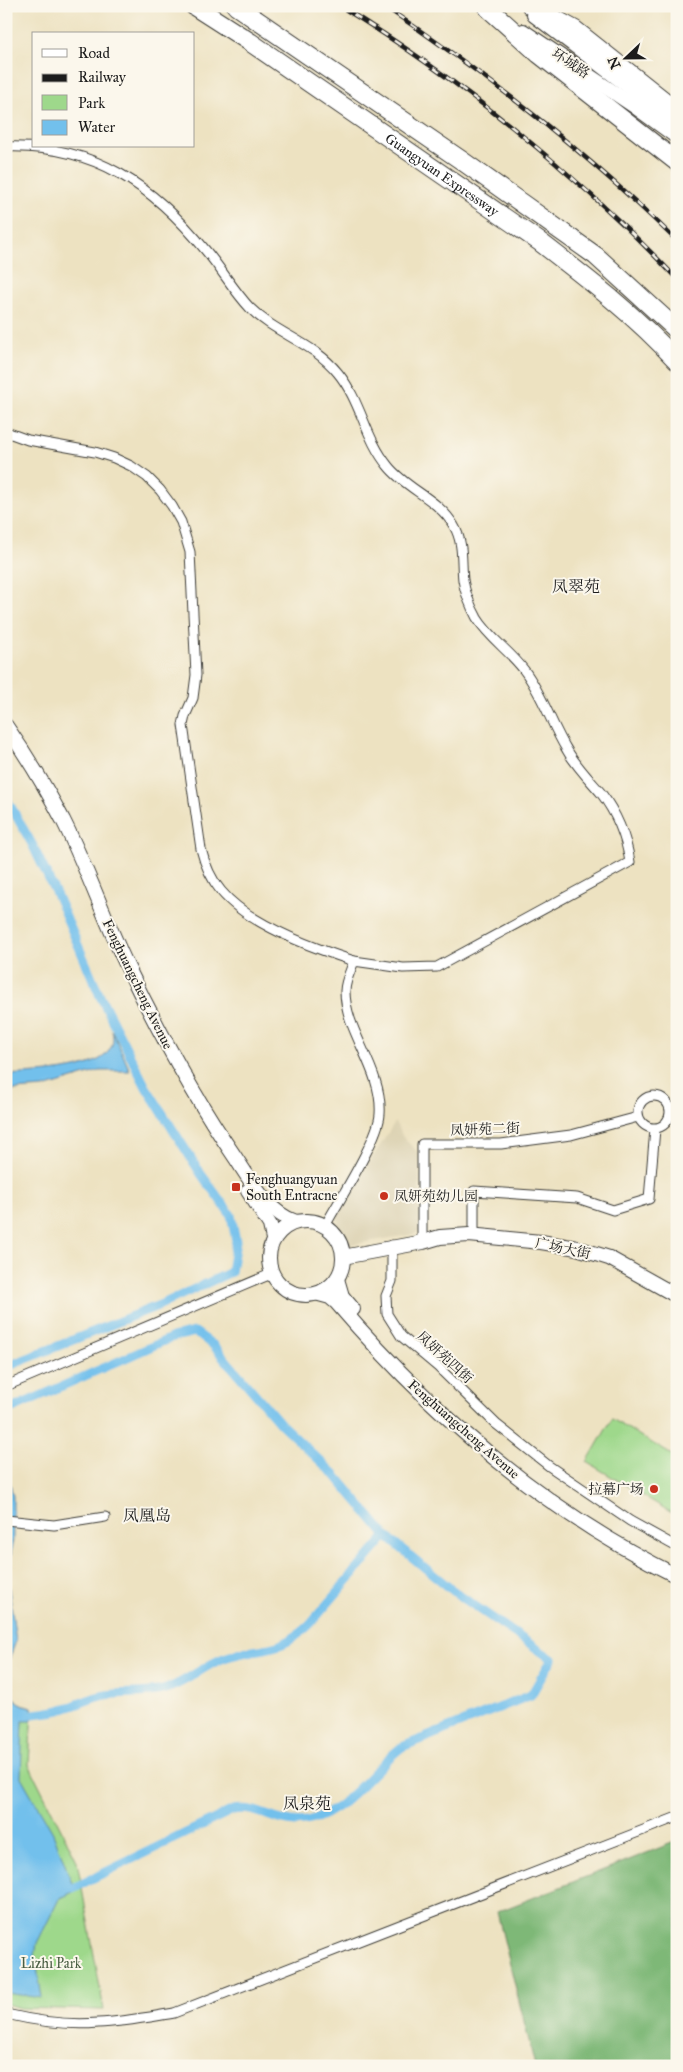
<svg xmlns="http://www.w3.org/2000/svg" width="683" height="2072" viewBox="0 0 683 2072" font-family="'IM FELL Great Primer','Noto Serif SC',serif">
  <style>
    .built { fill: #ddd3b4 }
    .green { fill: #9ed88b; stroke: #5d7a54 }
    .forest { fill: #7eb877; stroke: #4d6a4a }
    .water { fill: #72c0ec; stroke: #476e84 }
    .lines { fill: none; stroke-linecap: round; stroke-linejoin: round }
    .canal { stroke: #72c0ec; stroke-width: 9 }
    .street-casing { stroke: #3b3a35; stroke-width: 11 }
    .secondary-casing { stroke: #3b3a35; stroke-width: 16 }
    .highway-casing { stroke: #3b3a35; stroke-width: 20 }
    .street { stroke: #fff; stroke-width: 9 }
    .secondary { stroke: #fff; stroke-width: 14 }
    .highway { stroke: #fff; stroke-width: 18 }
    .rail-casing { stroke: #1c1c1c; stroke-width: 4.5 }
    .rail { stroke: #fbf7ec; stroke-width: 2.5; stroke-dasharray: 8; stroke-linecap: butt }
    .poi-dot { fill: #c8321e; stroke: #fbf7ec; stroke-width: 2 }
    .labels { text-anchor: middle; stroke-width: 4; stroke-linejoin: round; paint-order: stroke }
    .street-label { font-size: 14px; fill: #1c1c1c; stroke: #fbf7ec }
    .poi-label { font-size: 14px; fill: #1c1c1c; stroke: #fbf7ec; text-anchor: start }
    .park-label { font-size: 14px; fill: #4a5e43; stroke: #fbf7ec }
    .quarter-label { font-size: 16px; fill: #1c1c1c; stroke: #fbf7ec }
  </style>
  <rect width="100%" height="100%" fill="#fbf7ec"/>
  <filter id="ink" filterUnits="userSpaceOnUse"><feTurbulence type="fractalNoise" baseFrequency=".02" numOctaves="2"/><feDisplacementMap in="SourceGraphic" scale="10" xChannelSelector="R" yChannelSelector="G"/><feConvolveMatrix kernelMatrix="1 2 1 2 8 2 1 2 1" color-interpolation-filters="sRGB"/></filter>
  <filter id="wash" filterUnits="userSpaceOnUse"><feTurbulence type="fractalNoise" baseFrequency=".0096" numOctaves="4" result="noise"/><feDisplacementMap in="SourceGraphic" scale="20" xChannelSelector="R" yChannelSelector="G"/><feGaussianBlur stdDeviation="1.12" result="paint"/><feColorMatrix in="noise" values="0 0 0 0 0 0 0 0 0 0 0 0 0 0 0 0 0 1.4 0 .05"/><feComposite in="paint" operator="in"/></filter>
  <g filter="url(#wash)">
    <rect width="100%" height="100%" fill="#ede2c1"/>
    <path class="built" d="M395,1122L403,1137L419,1154L420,1230L415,1234L349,1245L338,1227L337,1214Z"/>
    <g class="green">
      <path d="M612,1419L677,1458V1516L587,1462Z"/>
      <path d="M6,1684C10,1697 19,1705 32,1707L29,1765L77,1861L104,2010L21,2008L6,2004Z"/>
    </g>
    <path class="forest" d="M677,1841V2066H535L497,1912Z"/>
    <g class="water">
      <path d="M112,1030L130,1071H99L44,1088L14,1090L6,1097V1075C30,1073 98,1073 110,1049C114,1043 113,1037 112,1030Z"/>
      <path d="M6,1466L13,1496V1539L8,1581L16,1641L6,1668Z"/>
      <path d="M6,1684C10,1697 19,1705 32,1707V1721H23L21,1777L53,1833L75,1891L59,1899L37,1943L35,1955L42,1998L6,1993Z"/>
    </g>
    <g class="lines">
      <g class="canal">
        <path d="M6,798L32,844L57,896L100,996L146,1087L201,1174L231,1215L236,1241L231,1272L162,1304L6,1367"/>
        <path d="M6,1411L173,1337L195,1332L213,1345L281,1424L335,1475L386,1536L456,1593L552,1659L531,1695L402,1747C369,1771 340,1823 295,1822C270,1821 259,1806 233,1810L73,1888"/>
        <path d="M33,1714C44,1713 55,1712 66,1708C80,1704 92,1697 106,1695C126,1692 147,1695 166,1689C187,1682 203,1666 224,1658C261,1645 278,1656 310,1624L386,1536"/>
      </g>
    </g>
  </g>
  <g filter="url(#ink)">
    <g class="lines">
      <g class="street-casing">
        <g id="street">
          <path d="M6,147C94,144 154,186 207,252C222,270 234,291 250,308C277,335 313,342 338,373C361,401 365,438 388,466C407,490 439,499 454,526C464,543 461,562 463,580C465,593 471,607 477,618C489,638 510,651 524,670C543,695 551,724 567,750C576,766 589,779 601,793C617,814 626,836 630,862L437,967L403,968L354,961C351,970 345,981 345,991C345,1032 383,1070 380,1114C379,1138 338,1202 325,1226"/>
          <path d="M6,432L28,440L95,452L114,458L131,466L147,477L160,490L172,506L181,522L190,552L196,675L193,698L185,716L183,725L201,849C205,865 211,879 221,891C249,925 313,948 354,961"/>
          <circle cx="654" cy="1112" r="16"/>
          <path d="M474,1235V1191L577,1198L613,1210L649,1199L655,1129"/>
          <path d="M422,1236V1144H501L571,1135L638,1117"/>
          <path d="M392,1245V1281L386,1296L387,1314L401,1336L438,1367L496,1424L549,1466L630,1521L677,1547"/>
          <path d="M6,1386L271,1274"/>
          <path d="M6,1520L54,1525L105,1517"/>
          <path d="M6,2014C36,2021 67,2026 98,2023C123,2022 149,2017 174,2013L677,1817"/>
        </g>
      </g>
      <g class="secondary-casing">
        <g id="secondary">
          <path d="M534,15L677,123"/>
          <path d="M523,31L637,108L677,137"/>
          <path d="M6,726C27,756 46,788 63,820C87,868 104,918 127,966C159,1032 194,1097 235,1157C251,1181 268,1213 296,1222"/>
          <path d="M248,1191L270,1225L273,1239"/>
          <circle cx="306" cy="1258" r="37"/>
          <path d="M343,1257L423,1242L440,1237L469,1235L541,1242L577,1248L609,1258L677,1296"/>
          <path d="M337,1279L342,1296L353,1309"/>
          <path d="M319,1294L330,1297L336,1302C431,1413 546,1512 677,1576"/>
        </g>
      </g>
      <g class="highway-casing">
        <g id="highway">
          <path id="s1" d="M194,6L250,42L540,242C588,279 636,316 677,361"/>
          <path d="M236,6L461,160L596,256L677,330"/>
          <path d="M531,6L575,30L677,111"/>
          <path d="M488,8L539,54L677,162"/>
        </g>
      </g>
      <use href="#street" class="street"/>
      <use href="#secondary" class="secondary"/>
      <use href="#highway" class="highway"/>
      <g class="rail-casing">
        <g id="rail">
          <path d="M340,6C461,80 580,176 677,279"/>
          <path d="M384,6C489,76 587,153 677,241"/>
        </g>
      </g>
      <use href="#rail" class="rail"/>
    </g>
  </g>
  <g class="poi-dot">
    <rect x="231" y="1182" width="10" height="10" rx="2.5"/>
    <circle cx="384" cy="1196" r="5"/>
    <circle cx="654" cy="1489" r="5"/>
  </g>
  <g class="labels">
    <g class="street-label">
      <text transform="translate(571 63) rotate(34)" y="5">环城路</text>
      <text dy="5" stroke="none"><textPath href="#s1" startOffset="300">Guangyuan Expressway</textPath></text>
      <text transform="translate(138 984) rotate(64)" y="5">Fenghuangcheng Avenue</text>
      <text transform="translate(485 1129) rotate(-2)" y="5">凤妍苑二街</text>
      <text transform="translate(563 1248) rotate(12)" y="5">广场大街</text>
      <text transform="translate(445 1357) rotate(42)" y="5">凤妍苑四街</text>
      <text transform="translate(464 1429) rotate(41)" y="5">Fenghuangcheng Avenue</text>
    </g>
    <g class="poi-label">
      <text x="246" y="1184">Fenghuangyuan<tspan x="246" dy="16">South Entracne</tspan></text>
      <text x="394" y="1201">凤妍苑幼儿园</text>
      <text x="644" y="1494" text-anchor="end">拉幕广场</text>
    </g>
    <g class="park-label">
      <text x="51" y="1968">Lizhi Park</text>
    </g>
    <g class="quarter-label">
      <text x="576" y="592">凤翠苑</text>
      <text x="147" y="1521">凤凰岛</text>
      <text x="307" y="1809">凤泉苑</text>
    </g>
  </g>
  <rect width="683" height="2072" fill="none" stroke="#fbf7ec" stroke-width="25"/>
  <rect x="32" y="32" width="162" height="115" fill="#fbf7ec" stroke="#a29f99"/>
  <rect x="42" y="49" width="25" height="8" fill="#ffffff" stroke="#a29f99"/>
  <text x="78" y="58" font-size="15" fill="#1c1c1c">Road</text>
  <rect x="42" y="74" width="25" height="8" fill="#1c1c1c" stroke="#a29f99"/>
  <text x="78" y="82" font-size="15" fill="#1c1c1c">Railway</text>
  <rect x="42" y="95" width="25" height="15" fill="#9ed88b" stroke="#a29f99"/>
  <text x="78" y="108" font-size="15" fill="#1c1c1c">Park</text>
  <rect x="42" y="120" width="25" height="15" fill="#72c0ec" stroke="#a29f99"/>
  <text x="78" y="132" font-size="15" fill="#1c1c1c">Water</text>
  <g transform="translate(626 58) rotate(248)" stroke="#fbf7ec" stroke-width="4" paint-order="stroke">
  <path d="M0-4L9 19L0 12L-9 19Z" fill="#1c1c1c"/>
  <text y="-8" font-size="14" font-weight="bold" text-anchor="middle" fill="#1c1c1c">N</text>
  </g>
</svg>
